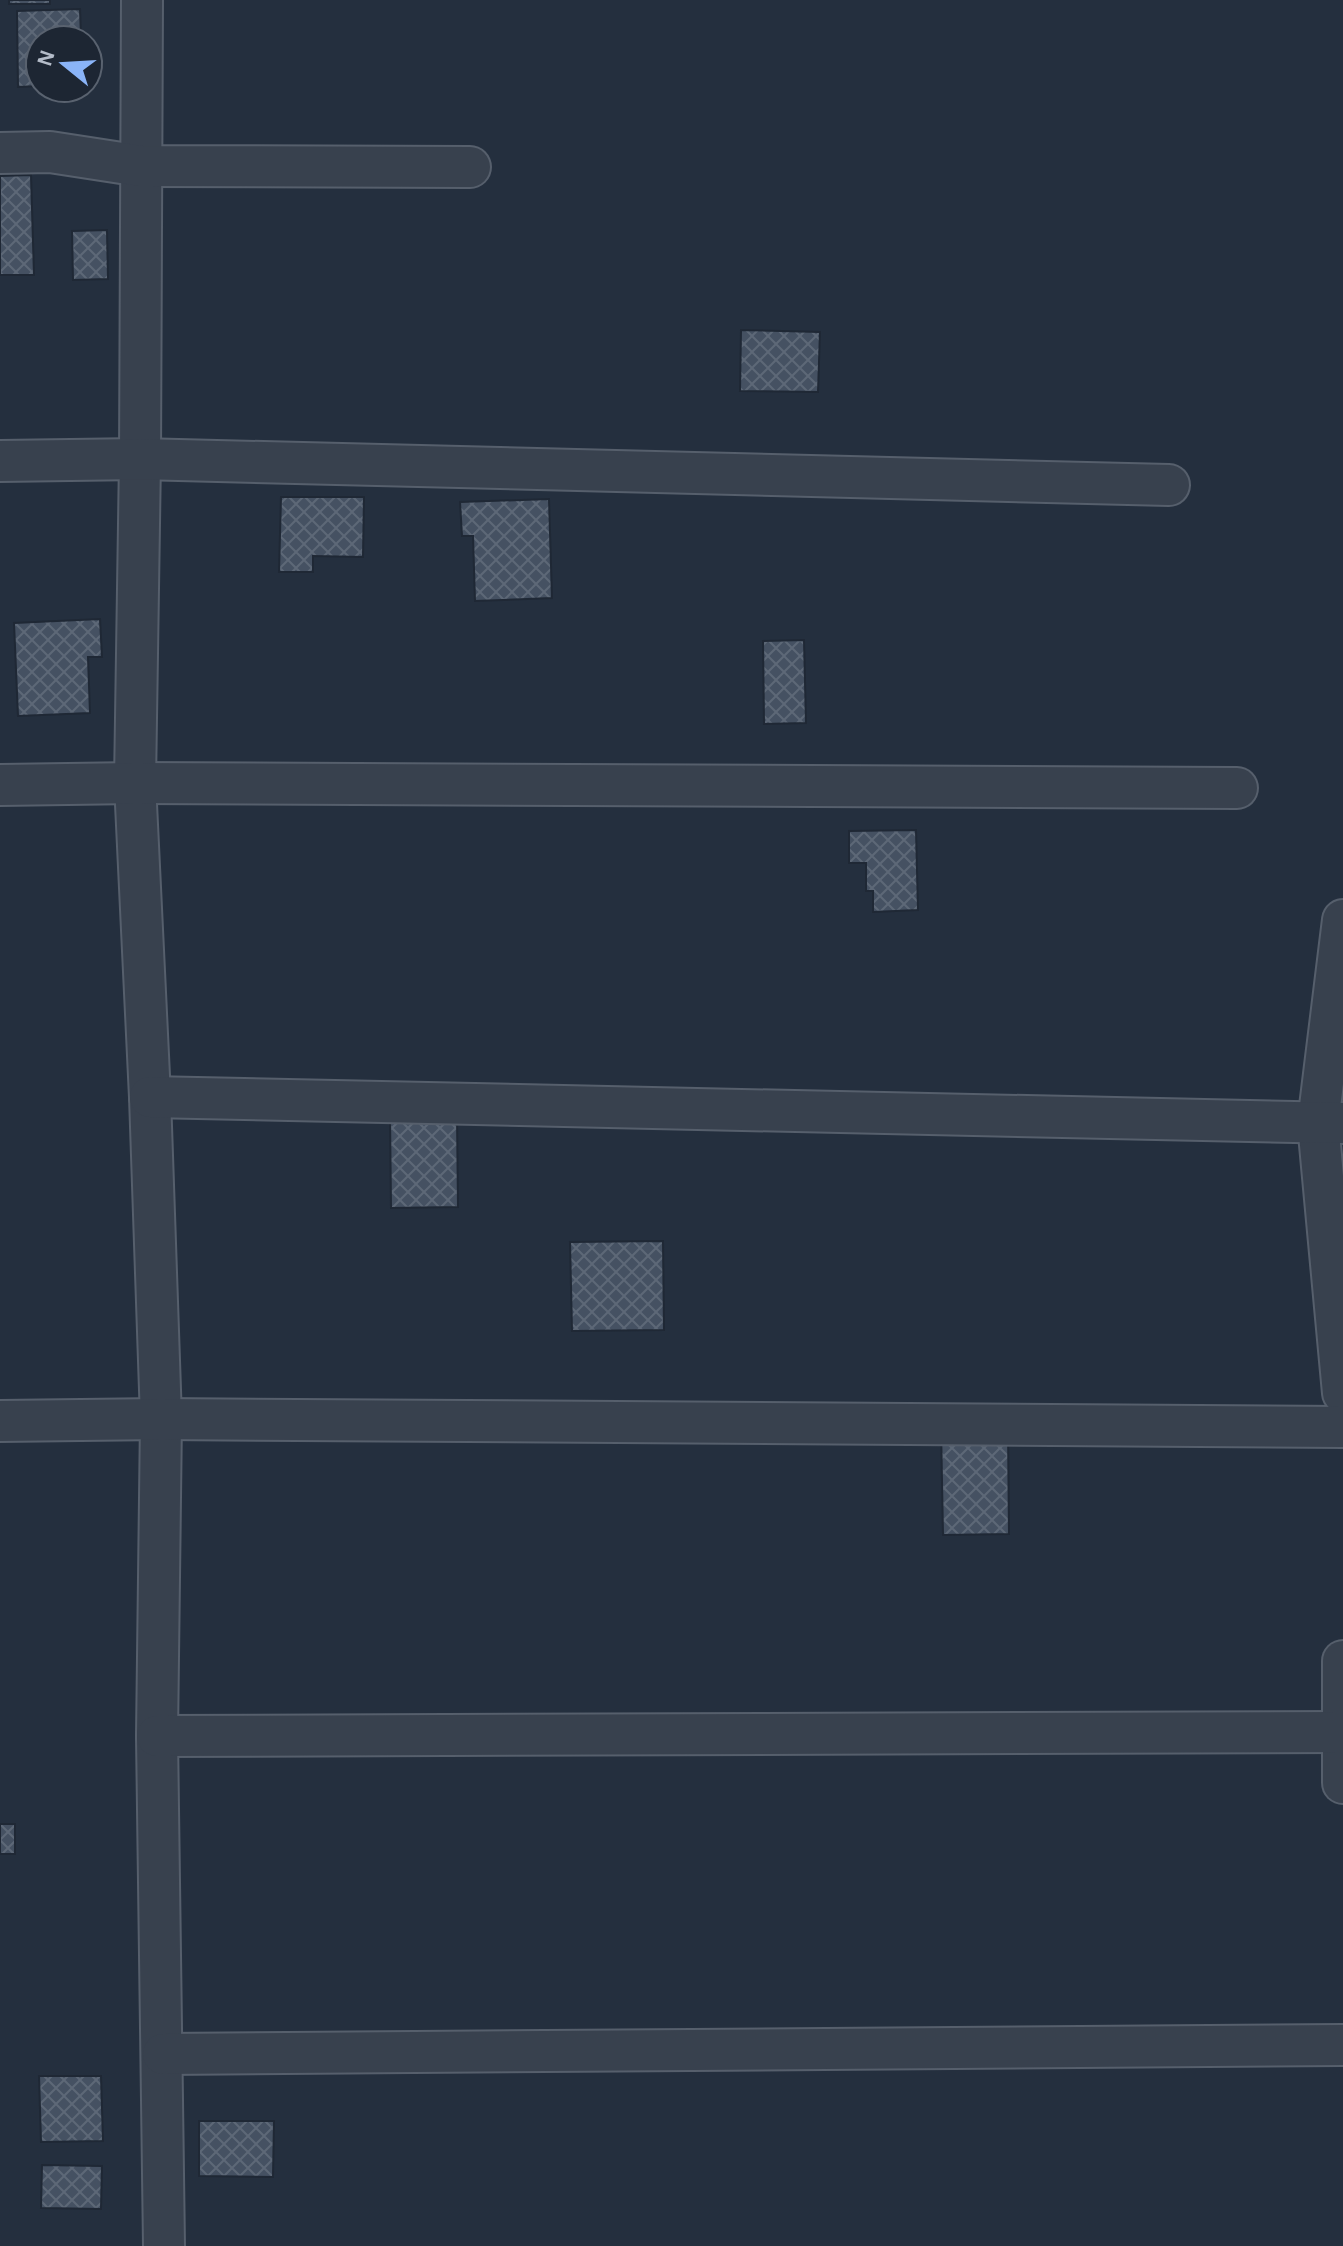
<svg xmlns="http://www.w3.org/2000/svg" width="1343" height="2246" viewBox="0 0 1343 2246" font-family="'Alegreya Sans',sans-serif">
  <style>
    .building { fill: url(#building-cross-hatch); stroke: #1f2835; stroke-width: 2 }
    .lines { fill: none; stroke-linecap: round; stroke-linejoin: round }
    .minor-casing { stroke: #565f6c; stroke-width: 44 }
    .minor { stroke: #38414e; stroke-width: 40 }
  </style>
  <defs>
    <pattern id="building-cross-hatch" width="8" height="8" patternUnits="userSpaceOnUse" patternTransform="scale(2)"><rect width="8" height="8" fill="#455162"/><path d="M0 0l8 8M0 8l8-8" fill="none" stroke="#5d6877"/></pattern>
  </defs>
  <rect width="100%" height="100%" fill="#242f3e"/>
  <g class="building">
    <rect x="9" y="0" width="41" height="4"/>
    <path d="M80,9L81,36L49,37V40H40V86L18,87L17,11Z"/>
    <path d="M31,175L34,275H0V176Z"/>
    <path d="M107,230L108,279L73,280L72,231Z"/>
    <path d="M741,330L820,332L818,392L740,391Z"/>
    <path d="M281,497H364L363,557L313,556V572H279Z"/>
    <path d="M549,499L552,598L475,601L473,536H462L460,502Z"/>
    <path d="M100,619L102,657H88L90,713L18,716L14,623Z"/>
    <path d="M804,640L806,723L764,724L763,641Z"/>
    <path d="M916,830L918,910L873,912V891H866V863H849V831Z"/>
    <path d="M457,1114L458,1207L391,1208L390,1115Z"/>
    <path d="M663,1241L664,1330L572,1331L570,1242Z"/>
    <path d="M1008,1426L1009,1534L943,1535L941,1427Z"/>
    <rect x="0" y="1824" width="15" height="30"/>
    <path d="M39,2076H101L103,2141L41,2142Z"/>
    <path d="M199,2121H274L273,2177L199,2176Z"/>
    <path d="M42,2165L102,2166L101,2209L41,2208Z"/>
  </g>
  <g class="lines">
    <g class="minor-casing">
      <g id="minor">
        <path d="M142,0L140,459L135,783L150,1097L161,1419L157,1736L164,2246"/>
        <path d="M0,153L50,152L141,166L470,167"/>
        <path d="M0,461L140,459L1169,485"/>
        <path d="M0,785L135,783L1237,788"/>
        <path d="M1343,920L1318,1123L1343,1393"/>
        <path d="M150,1097L1343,1123"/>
        <path d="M0,1421L161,1419L1343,1427"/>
        <path d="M1343,1661V1783"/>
        <path d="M157,1736L1343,1732"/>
        <path d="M163,2054L1343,2045"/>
      </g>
    </g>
    <use href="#minor" class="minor"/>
  </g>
  <g transform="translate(64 64) rotate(288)"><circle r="38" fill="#1d2633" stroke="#59626f" stroke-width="2"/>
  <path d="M0-6L14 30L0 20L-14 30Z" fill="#8ab4f8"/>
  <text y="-12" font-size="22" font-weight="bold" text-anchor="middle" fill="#b4bcc9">N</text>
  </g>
</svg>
